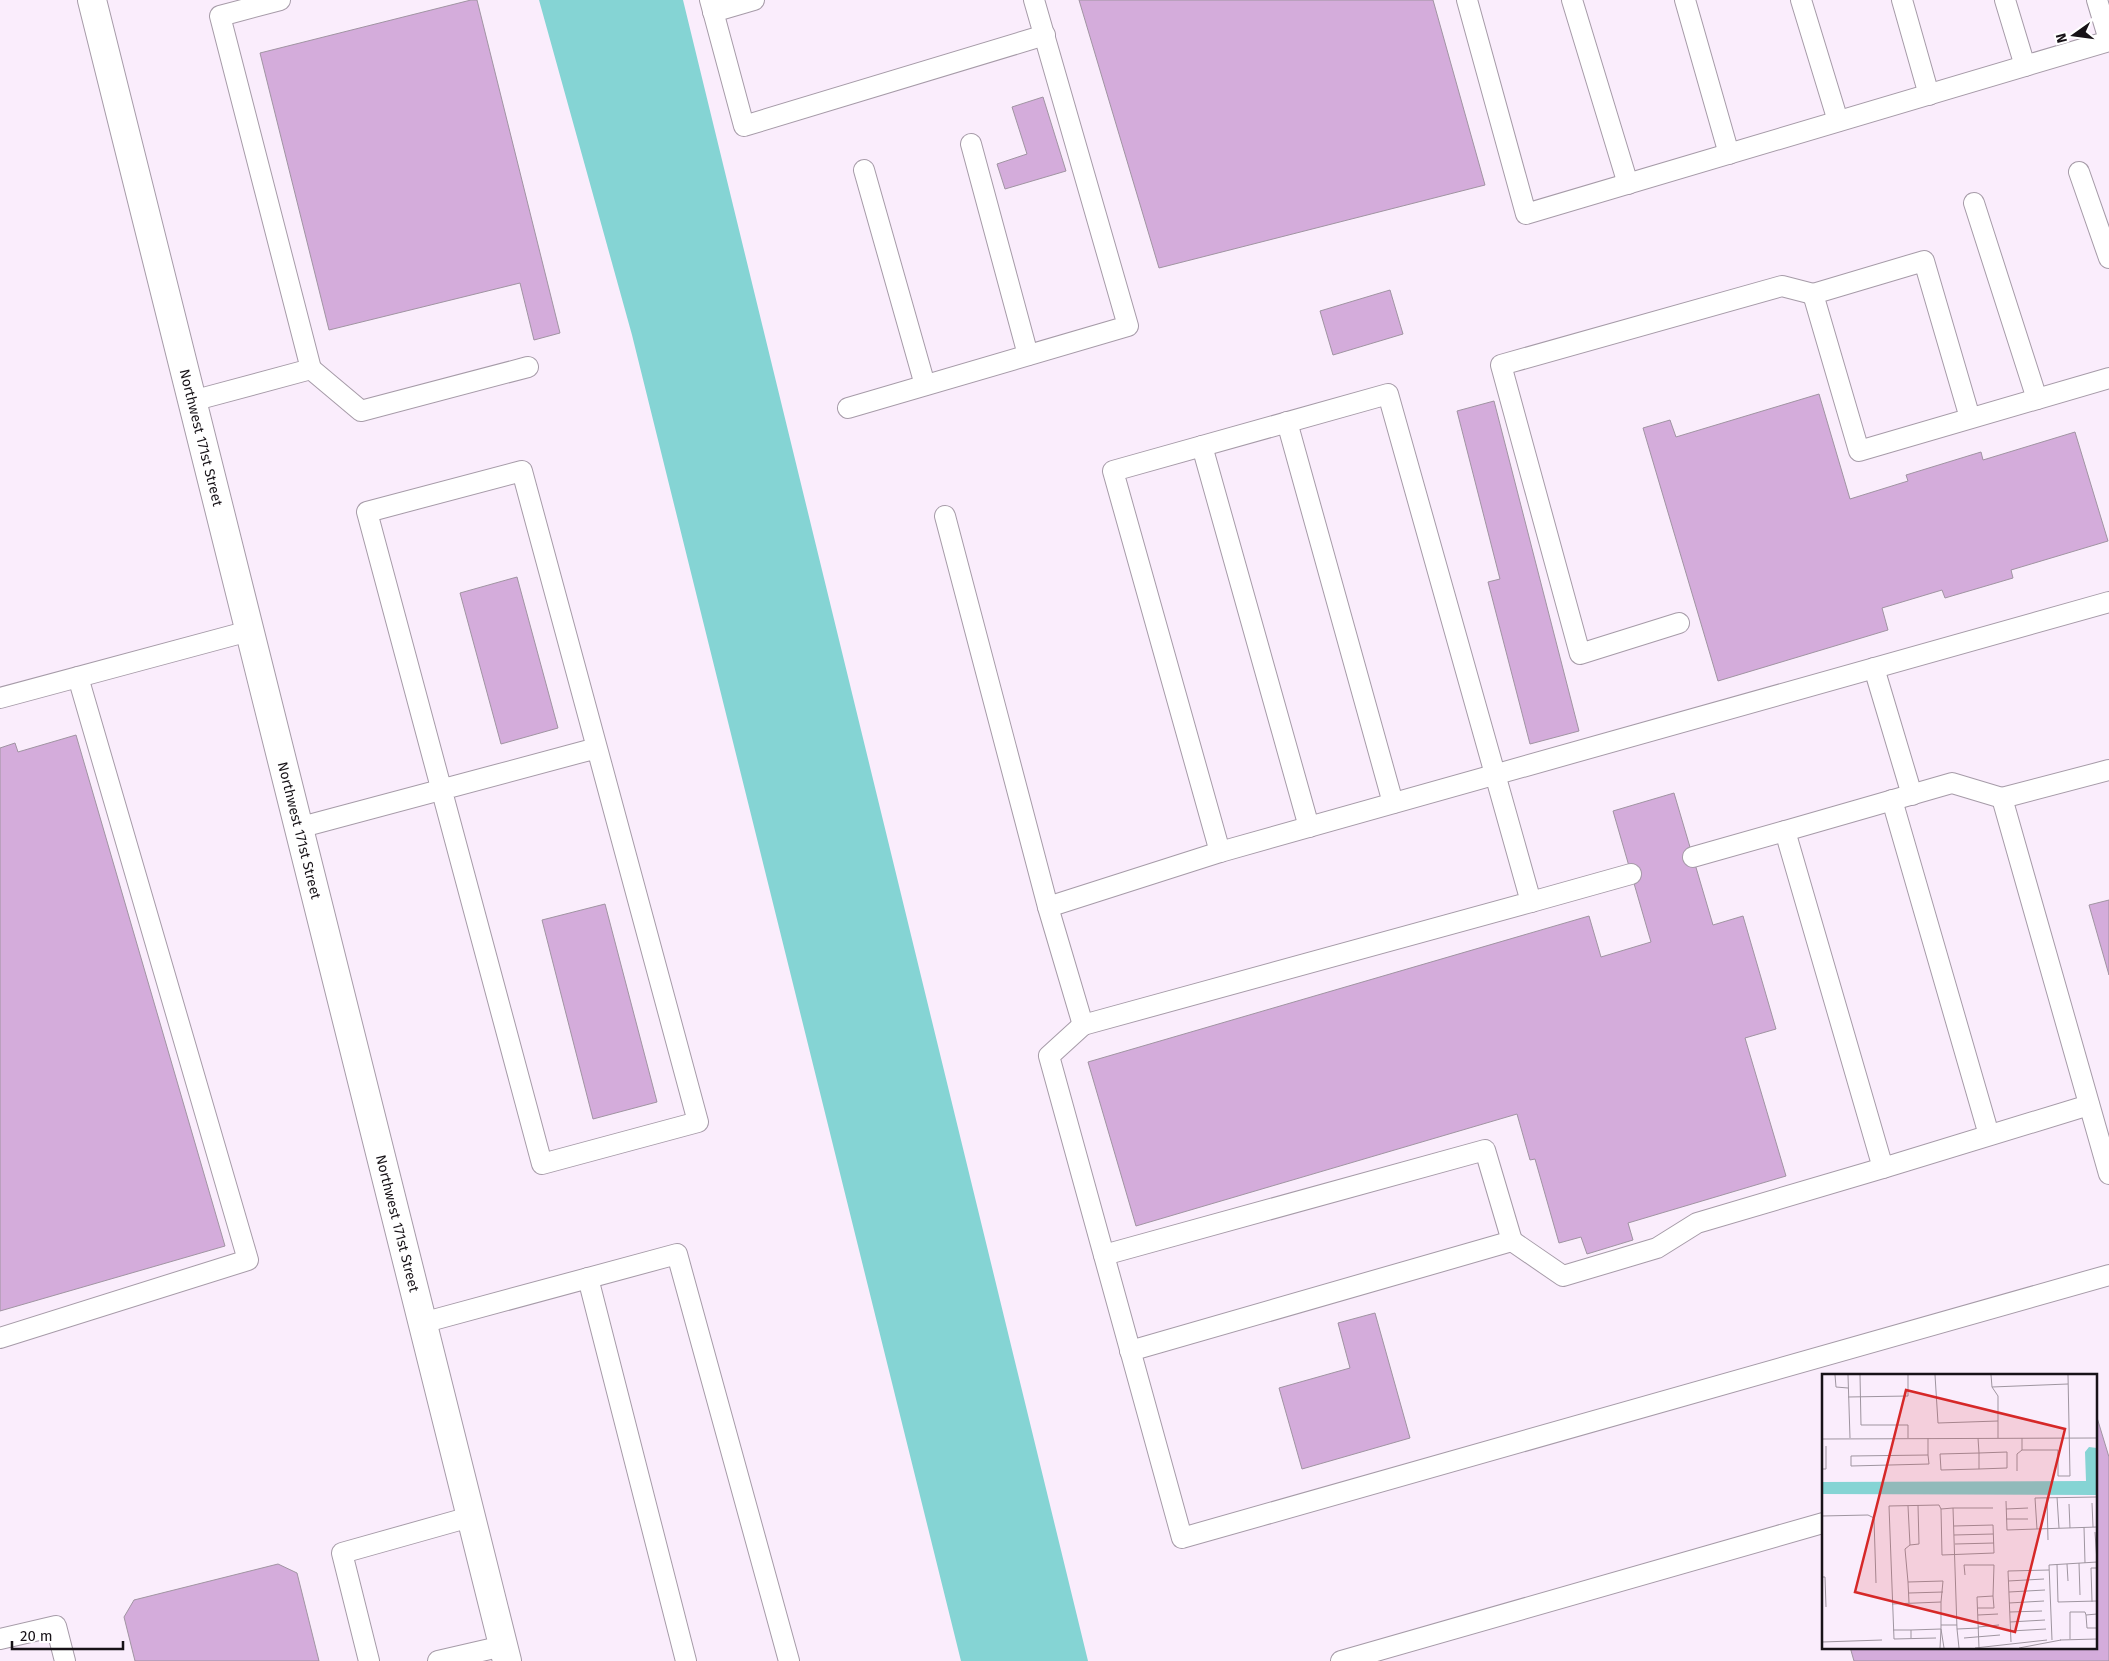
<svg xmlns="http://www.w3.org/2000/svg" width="2109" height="1661" viewBox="0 0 2109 1661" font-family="'Fira Sans',sans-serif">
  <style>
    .water { fill: #85d4d4 }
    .building { fill: #d4acdb; stroke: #a094a2 }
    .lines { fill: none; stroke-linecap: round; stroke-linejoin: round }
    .service-casing { stroke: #a69ba8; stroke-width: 22 }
    .tertiary-casing { stroke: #a69ba8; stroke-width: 30 }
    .service { stroke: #fff; stroke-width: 20 }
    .tertiary { stroke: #fff; stroke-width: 28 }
    .labels { text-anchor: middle; stroke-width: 4; stroke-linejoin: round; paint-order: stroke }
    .street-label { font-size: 14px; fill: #171217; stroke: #fff }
    .inset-road { fill: none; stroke: #9f95a0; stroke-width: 1 }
    .view { fill: #d62828; fill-opacity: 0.15; stroke: #d62828; stroke-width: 2.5 }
    .inset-edge { fill: none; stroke: #171217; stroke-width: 2.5 }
  </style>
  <rect width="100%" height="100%" fill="#faedfc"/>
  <path class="water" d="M539,0H683L1088,1661H961L632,335Z"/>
  <g class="building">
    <path d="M471,0H477L560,333L534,340L520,283L329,330L260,53Z"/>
    <path d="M1079,0H1433L1485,185L1159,268Z"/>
    <path d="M1043,97L1066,171L1005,189L997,164L1027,154L1012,107Z"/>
    <path d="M1390,290L1403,334L1333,355L1320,311Z"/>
    <path d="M1819,394L1850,499L1908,481L1906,475L1981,452L1983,460L2075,432L2108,541L2011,570L2013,578L1945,598L1942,590L1882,608L1888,630L1718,681L1643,428L1670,420L1676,437Z"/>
    <path d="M1494,401L1579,731L1530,744L1488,582L1500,579L1457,411Z"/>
    <path d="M517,577L558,728L501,744L460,593Z"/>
    <path d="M76,735L225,1246L0,1311V748L15,743L18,752Z"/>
    <path d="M1674,793L1713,925L1743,916L1776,1029L1745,1038L1786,1176L1628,1223L1633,1240L1587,1254L1581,1237L1559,1243L1535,1159L1530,1160L1517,1114L1136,1226L1088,1062L1589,916L1601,957L1651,942L1613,811Z"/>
    <path d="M2109,900V975L2089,905Z"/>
    <path d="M605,904L657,1102L593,1119L542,920Z"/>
    <path d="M1375,1313L1410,1438L1302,1469L1279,1388L1350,1368L1338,1323Z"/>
    <path d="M2095,1411L2109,1457V1661H1854L1850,1647H2095Z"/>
    <path d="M278,1564L297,1573L319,1661H135L124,1617L134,1600Z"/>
  </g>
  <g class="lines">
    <g class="service-casing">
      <g id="service">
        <path d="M710,0L744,126L1045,35"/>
        <path d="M1467,0L1526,214L2109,41"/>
        <path d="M1572,0L1628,184"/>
        <path d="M1685,0L1729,154"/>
        <path d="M1801,0L1838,121"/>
        <path d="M1902,0L1929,95"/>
        <path d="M2005,0L2025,66"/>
        <path d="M2097,0L2109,40"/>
        <path d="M713,12L754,0"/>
        <path d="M971,144L1028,355"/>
        <path d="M864,170L925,385"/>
        <path d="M2079,172L2109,258"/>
        <path d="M1974,203L2037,399"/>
        <path d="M311,369L361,411L528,367"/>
        <path d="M192,401L311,369L220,16L280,0"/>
        <path d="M848,408L1128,326L1034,0"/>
        <path d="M1970,418L1924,261L1813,294L1859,451L2109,378"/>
        <path d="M1287,422L1393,803"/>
        <path d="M1202,446L1309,827"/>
        <path d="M945,516L1048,907L1220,852L2109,602"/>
        <path d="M1679,623L1580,654L1501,365L1782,286L1813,294"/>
        <path d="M1874,668L1912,795"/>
        <path d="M0,698L249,631"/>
        <path d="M2109,770L2002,798L2109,1174"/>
        <path d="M2002,798L1952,783L1785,831L1883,1168L2089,1105"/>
        <path d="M1892,800L1989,1135"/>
        <path d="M298,828L597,748L522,471L367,512L542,1164L698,1122L597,748"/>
        <path d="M1693,857L1785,831"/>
        <path d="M1531,902L1631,874"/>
        <path d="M1048,907L1083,1025L1531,902L1388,394L1113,471L1220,852"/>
        <path d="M1083,1025L1049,1056L1182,1538L2109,1275"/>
        <path d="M1104,1255L1485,1150L1512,1241"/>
        <path d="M588,1278L686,1661"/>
        <path d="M422,1323L677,1254L789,1661"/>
        <path d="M0,1338L248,1260L78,677"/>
        <path d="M1130,1351L1512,1241L1563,1276L1657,1248L1697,1223L1883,1168"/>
        <path d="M0,1639L56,1626L65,1661"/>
        <path d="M369,1661L342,1553L470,1517"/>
        <path d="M438,1661L503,1646"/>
        <path d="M1341,1661L1823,1523"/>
      </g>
    </g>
    <g class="tertiary-casing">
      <g id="tertiary">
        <path id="s1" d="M92,0L507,1661"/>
      </g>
    </g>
    <use href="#service" class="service"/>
    <use href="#tertiary" class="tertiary"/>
  </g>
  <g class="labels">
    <g class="street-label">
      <text dy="5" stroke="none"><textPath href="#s1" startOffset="451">Northwest 171st Street</textPath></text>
      <text dy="5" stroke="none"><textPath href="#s1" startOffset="856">Northwest 171st Street</textPath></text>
      <text dy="5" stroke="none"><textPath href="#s1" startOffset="1261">Northwest 171st Street</textPath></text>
    </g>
  </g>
  <g transform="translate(1822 1374)">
    <rect width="275" height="275" fill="#faedfc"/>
    <path d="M267,73L275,74L274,121L0,120V108L264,107L263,78Z" fill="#85d4d4"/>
    <path class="inset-road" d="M13,1L14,13L26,14M26,1L28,64M38,1L39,51H86V64M113,1L116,49L176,47M169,1L170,13L176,22V64M170,13L246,10M26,23L86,22V1M106,64V81L107,90L29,92V82L106,81M156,64L157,79V95L185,94V78L157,79L118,80L119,96L157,95M200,64V76H236V102H248L246,1M0,65L275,64M0,95H4V72M195,97V80L200,76M235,123L237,154M225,124L226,166M184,127L185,156L275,153M270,129L271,153M247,130L248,154M131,134L119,135L120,181L172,179L171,151L132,152M184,135L206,134M0,142L46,141L52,144L54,209M184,145H206M262,153L263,189M215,155L213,124L275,123M273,158L275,188M132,161L171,160M133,170L172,169M88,171L97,170L96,131M257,189L258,221M235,190L236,228L275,227M245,190L246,207M143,201L142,191H172L171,222M0,203H3L4,233M186,207L222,205M86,208L83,175L88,171L86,132M187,218L223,216M87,219L121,218M270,228L269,194H275V206M87,229L86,208L121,207L119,228M187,229L222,227M70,230L119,228V255L89,256V264M156,234H172L171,222L155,223L157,274M188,238L220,237M275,240L264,241L265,254H275M156,241L176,240M188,248L223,246M119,251H135M156,253L177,251M157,254L135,255L131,134H171M135,255L137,274M71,256H89M189,257L224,255M114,264L72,265L67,132L117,131L119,135M142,264L178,261M248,265V238H263L264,241M230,266L227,191L275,188M238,266L275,265M0,268L60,266M189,268L186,197L227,196M118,274L119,255L122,274M153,274L225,266M197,274L239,266"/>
    <path class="view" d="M84,16L243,55L193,258L33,218Z"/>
    <rect width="275" height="275" class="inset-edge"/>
  </g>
  <g transform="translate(2074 35) rotate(256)" stroke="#ffffff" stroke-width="4" paint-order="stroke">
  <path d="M0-4L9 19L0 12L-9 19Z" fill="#171217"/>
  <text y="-8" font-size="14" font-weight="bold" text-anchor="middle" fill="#171217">N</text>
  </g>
  <path d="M12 1641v8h111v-8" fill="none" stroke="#171217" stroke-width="2.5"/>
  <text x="20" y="1641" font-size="15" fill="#171217" stroke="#ffffff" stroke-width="4" paint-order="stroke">20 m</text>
</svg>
